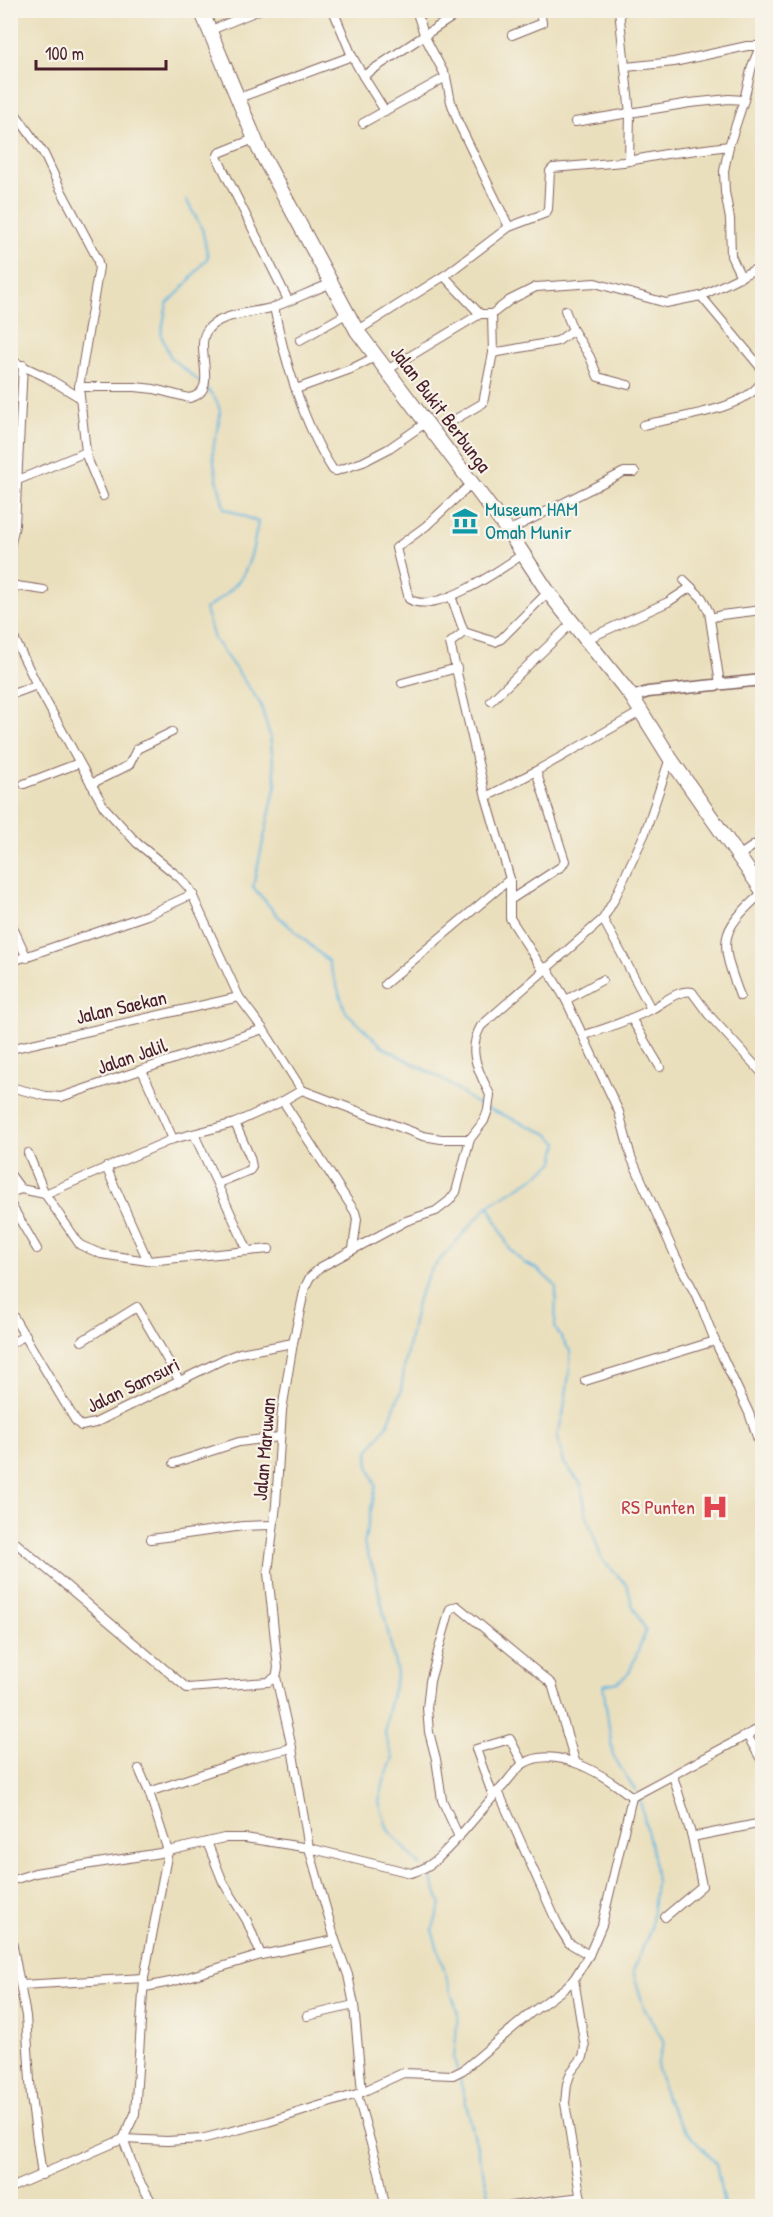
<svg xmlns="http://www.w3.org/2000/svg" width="773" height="2217" viewBox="0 0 773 2217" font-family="'Patrick Hand',sans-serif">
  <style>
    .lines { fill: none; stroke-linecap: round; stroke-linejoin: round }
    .stream { stroke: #65b6e0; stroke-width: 2 }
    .minor-casing { stroke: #82625e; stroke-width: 10 }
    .tertiary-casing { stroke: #82625e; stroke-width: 13 }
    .primary-casing { stroke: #82625e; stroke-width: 16 }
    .minor { stroke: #fff; stroke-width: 8 }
    .tertiary { stroke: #fff; stroke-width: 10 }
    .primary { stroke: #fff; stroke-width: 14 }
    .labels { text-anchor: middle; stroke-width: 4.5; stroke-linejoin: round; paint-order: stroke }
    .street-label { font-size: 20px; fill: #4a1f2b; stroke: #f7f3e8 }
    .culture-label { font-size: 20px; fill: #0d838f; stroke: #f7f3e8; text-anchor: start }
    .health-label { font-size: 20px; fill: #be3a42; stroke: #f7f3e8; text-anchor: end }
  </style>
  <rect width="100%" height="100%" fill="#f7f3e8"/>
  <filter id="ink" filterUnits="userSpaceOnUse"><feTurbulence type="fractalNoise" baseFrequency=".0167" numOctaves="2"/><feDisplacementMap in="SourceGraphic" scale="12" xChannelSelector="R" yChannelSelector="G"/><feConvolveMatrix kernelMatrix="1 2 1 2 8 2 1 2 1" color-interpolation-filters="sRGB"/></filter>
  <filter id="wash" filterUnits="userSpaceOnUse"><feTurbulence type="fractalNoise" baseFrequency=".008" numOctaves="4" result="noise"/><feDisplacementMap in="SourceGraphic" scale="24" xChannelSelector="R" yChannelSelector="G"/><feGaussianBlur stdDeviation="1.35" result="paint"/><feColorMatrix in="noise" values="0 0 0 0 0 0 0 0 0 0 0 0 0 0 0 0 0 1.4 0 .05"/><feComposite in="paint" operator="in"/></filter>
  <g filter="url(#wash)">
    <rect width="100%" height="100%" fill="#eadfbc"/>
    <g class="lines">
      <g class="stream">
        <path d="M186,199L202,229L208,257L183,288L167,304L161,335L171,358L201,383"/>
        <path d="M205,387C232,413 215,422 213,452C213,468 221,492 224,508L258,522C250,567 246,584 205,609L214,639L260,703L270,736L276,784L253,887L278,916L328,961L346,1012L383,1047L442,1079L477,1104L548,1134L558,1143L554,1162L538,1175L488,1206L431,1270L418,1298L405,1362L401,1391L387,1426L368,1451L369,1467L376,1486L364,1544L375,1574L397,1673L387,1714L385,1735L393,1758L384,1781L379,1802L388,1830L421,1866"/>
        <path d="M489,1206L509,1248L524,1263L537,1269L556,1286L555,1328L570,1351V1367L563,1416L557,1435L564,1463L581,1484L586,1513L602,1560L627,1585L632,1604L646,1631L629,1673L618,1682L603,1685L613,1756L636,1791"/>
        <path d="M639,1796L653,1856L656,1882L651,1928L633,1971L644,2008L664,2042L657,2065L666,2098L681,2126L716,2163L724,2206"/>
        <path d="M425,1870L431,1877L441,1905L432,1930L458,2014L454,2058L457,2070"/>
        <path d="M459,2076L492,2206"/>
      </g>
    </g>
  </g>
  <g filter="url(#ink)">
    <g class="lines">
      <g class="minor-casing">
        <g id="minor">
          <path d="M333,10L352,56L363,76L463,10"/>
          <path d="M416,10L425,37L446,77L451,102L458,122L509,227"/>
          <path d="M619,10L630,114L629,161"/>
          <path d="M209,31L259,10"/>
          <path d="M512,35L542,23L540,10"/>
          <path d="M626,67L674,62L747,46H760"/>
          <path d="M363,76L385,111"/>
          <path d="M236,99L352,56"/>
          <path d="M10,106L44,154L60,188L97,258L99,267L79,387H135L154,389L189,398C222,392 192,347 208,329C221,313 256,313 274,307C293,300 311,291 330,284"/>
          <path d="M575,122L690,103L729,99L744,100"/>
          <path d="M363,123L446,77"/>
          <path d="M254,139L219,153L217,157L288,300"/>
          <path d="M444,276L480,314"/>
          <path d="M741,277L731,256L730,219L725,192L724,171L729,146L744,100L752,66L762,42"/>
          <path d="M701,296L762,369"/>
          <path d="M274,307C284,359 304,426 333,470L336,471L363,462L388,449L427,422"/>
          <path d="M565,310L573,330"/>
          <path d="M492,314L510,300L536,287L595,283L666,303L701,296L762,266"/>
          <path d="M357,331L447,274L509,227L546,213L548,209L550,171L553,168L623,162L666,154L729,146"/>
          <path d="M300,340L348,313"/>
          <path d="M493,353L558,341L573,330L590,357L598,377L628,385"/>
          <path d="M10,360L46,377L79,397"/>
          <path d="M387,370L480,314H492L493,353L483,403L454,420"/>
          <path d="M296,389L351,369L377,356"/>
          <path d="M643,425C676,417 744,411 762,381"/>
          <path d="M85,453L103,496"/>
          <path d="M18,480L86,452L79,387"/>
          <path d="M472,483L426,526L396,548L409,599C435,616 501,569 523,554"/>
          <path d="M508,531L624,472H635"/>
          <path d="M10,547L15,525L23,365"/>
          <path d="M684,580L702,598L709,612L720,684"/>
          <path d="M10,585L44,590"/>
          <path d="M451,596L464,632L450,643L486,797L510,879V918L543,970"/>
          <path d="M711,618L721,615L762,610"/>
          <path d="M10,630L37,685L104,807L137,843L180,878L189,888L239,997L263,1029L302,1090L283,1101L235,1123L173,1139L45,1194L21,1189L10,1193"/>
          <path d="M464,632L495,642L501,639L548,592"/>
          <path d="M585,640L668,602L691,587"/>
          <path d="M402,683L457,668"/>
          <path d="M10,695L37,685"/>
          <path d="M491,701L571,624"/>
          <path d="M24,784L79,763"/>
          <path d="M91,784L129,765L137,749L172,732"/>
          <path d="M486,797L536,771L642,711"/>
          <path d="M737,857L762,840"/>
          <path d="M510,900L562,866L565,861L536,771"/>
          <path d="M603,919L651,1009"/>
          <path d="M10,921L27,958"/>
          <path d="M10,962L147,915L193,894"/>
          <path d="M546,967L566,1000L619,1112L631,1157L675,1255L700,1303L715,1341L749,1413L762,1452"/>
          <path d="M385,984L510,879"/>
          <path d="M740,996C720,941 717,933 762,893"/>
          <path d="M566,1000L602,980"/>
          <path d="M631,1018L660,1067"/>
          <path d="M584,1035C607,1029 628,1020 650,1010C662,1004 678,989 692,992L709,1015L762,1073"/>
          <path d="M10,1049L239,997"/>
          <path d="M142,1070L173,1139"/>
          <path d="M10,1087L46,1096L61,1097L263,1029"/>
          <path d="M302,1090L423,1136L441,1139H470"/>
          <path d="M283,1101L355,1212L357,1219L353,1249"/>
          <path d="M194,1134L248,1251"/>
          <path d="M28,1153L45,1194L80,1245L101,1254L148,1261L269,1249"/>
          <path d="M106,1167L148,1261"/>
          <path d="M10,1174L21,1189"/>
          <path d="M218,1183L250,1170L252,1167L250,1157L235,1123"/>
          <path d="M10,1203L37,1249"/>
          <path d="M10,1311L75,1420L81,1426L95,1423L224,1359L240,1353L293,1343"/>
          <path d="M82,1341L137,1307L179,1380"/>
          <path d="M10,1344L26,1335"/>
          <path d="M585,1381L715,1341"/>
          <path d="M174,1463L239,1442L279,1437"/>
          <path d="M10,1538L187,1688L268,1682L276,1677"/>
          <path d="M151,1539L243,1526L273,1525"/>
          <path d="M747,1735L762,1761"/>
          <path d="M139,1769L149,1792L168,1851L144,1978L135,2114L123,2139L137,2177L154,2206"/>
          <path d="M498,1791L559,1927L569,1943L589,1955"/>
          <path d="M149,1792L250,1758L292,1748"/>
          <path d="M493,1796L476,1749L510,1739L523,1764"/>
          <path d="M632,1797L762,1727"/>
          <path d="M459,1837L442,1800L436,1759L429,1732L427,1708L430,1681L450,1609L457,1606L552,1684L575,1761"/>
          <path d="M692,1837L762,1823"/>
          <path d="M207,1842L223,1882L247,1921L261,1955"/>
          <path d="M10,1881L35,1873L160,1853L224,1838H245L309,1848L292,1748L276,1677L278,1668L268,1573L276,1505L282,1410L293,1343L305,1287L310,1277L321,1267L406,1221L436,1211L449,1201L456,1192L470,1139L484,1121L488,1110L490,1095C479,1071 466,1052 481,1026L603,919L614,900L645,833L670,758"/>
          <path d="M665,1917L702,1886L692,1837L673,1776"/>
          <path d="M10,1931L26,2016L31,2097L42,2175"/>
          <path d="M574,1979L585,2047L583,2057L571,2072L567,2084L565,2103L582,2206"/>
          <path d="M21,1985L144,1978"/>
          <path d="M145,1987L175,1981L261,1955L335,1940"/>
          <path d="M307,2016L354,2005"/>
          <path d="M362,2092L403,2073L453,2075L463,2070L532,2012L565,1988L574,1979L589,1955L602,1925L632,1797"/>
          <path d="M10,2188L123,2139L167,2141L201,2139L268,2122L357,2094"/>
          <path d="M385,2206L379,2172L357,2094L362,2092L354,2005L348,1975L335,1940L309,1848L411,1873C430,1868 439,1858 452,1844C470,1825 486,1804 504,1785C510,1778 516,1769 523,1764C556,1743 606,1776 632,1797"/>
          <path d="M511,2206L581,2197"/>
        </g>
      </g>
      <g class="tertiary-casing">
        <path id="tertiary" d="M632,697L648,692L762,680"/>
      </g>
      <g class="primary-casing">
        <path id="primary" d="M201,10L259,149L357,331L508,531L548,592L632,697L670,758L762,890"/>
      </g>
      <use href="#minor" class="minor"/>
      <use href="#tertiary" class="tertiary"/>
      <use href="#primary" class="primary"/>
    </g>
  </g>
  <defs>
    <g id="museum-bare" transform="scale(2.07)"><path d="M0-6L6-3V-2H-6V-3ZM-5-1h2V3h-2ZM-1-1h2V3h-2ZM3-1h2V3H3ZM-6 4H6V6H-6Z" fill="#0f9aa8" stroke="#f7f3e8" stroke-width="2.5" paint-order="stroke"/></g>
    <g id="hospital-bare" transform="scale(2.07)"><path d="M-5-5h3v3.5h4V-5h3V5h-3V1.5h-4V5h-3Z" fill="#e0444e" stroke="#f7f3e8" stroke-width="2.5" paint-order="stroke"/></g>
  </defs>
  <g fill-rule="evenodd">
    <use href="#museum-bare" x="465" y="521"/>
    <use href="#hospital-bare" x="715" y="1507"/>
  </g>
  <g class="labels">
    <g class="street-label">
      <text transform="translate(441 409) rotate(53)" y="7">Jalan Bukit Berbunga</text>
      <text transform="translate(121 1007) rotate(-13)" y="7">Jalan Saekan</text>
      <text transform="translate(132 1056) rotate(-19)" y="7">Jalan Jalil</text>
      <text transform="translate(133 1385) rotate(-26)" y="7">Jalan Samsuri</text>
      <text transform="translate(264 1449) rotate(-85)" y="7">Jalan Maruwan</text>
    </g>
    <g class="culture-label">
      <text x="485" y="516">Museum HAM<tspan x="485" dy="23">Omah Munir</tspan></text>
    </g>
    <g class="health-label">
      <text x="695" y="1514">RS Punten</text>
    </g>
  </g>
  <rect width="773" height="2217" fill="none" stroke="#f7f3e8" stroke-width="36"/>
  <path d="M36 60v9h130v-9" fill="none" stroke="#4a1f2b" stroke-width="3"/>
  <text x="45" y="60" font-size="18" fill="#4a1f2b" stroke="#f7f3e8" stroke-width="4.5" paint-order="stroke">100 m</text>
</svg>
